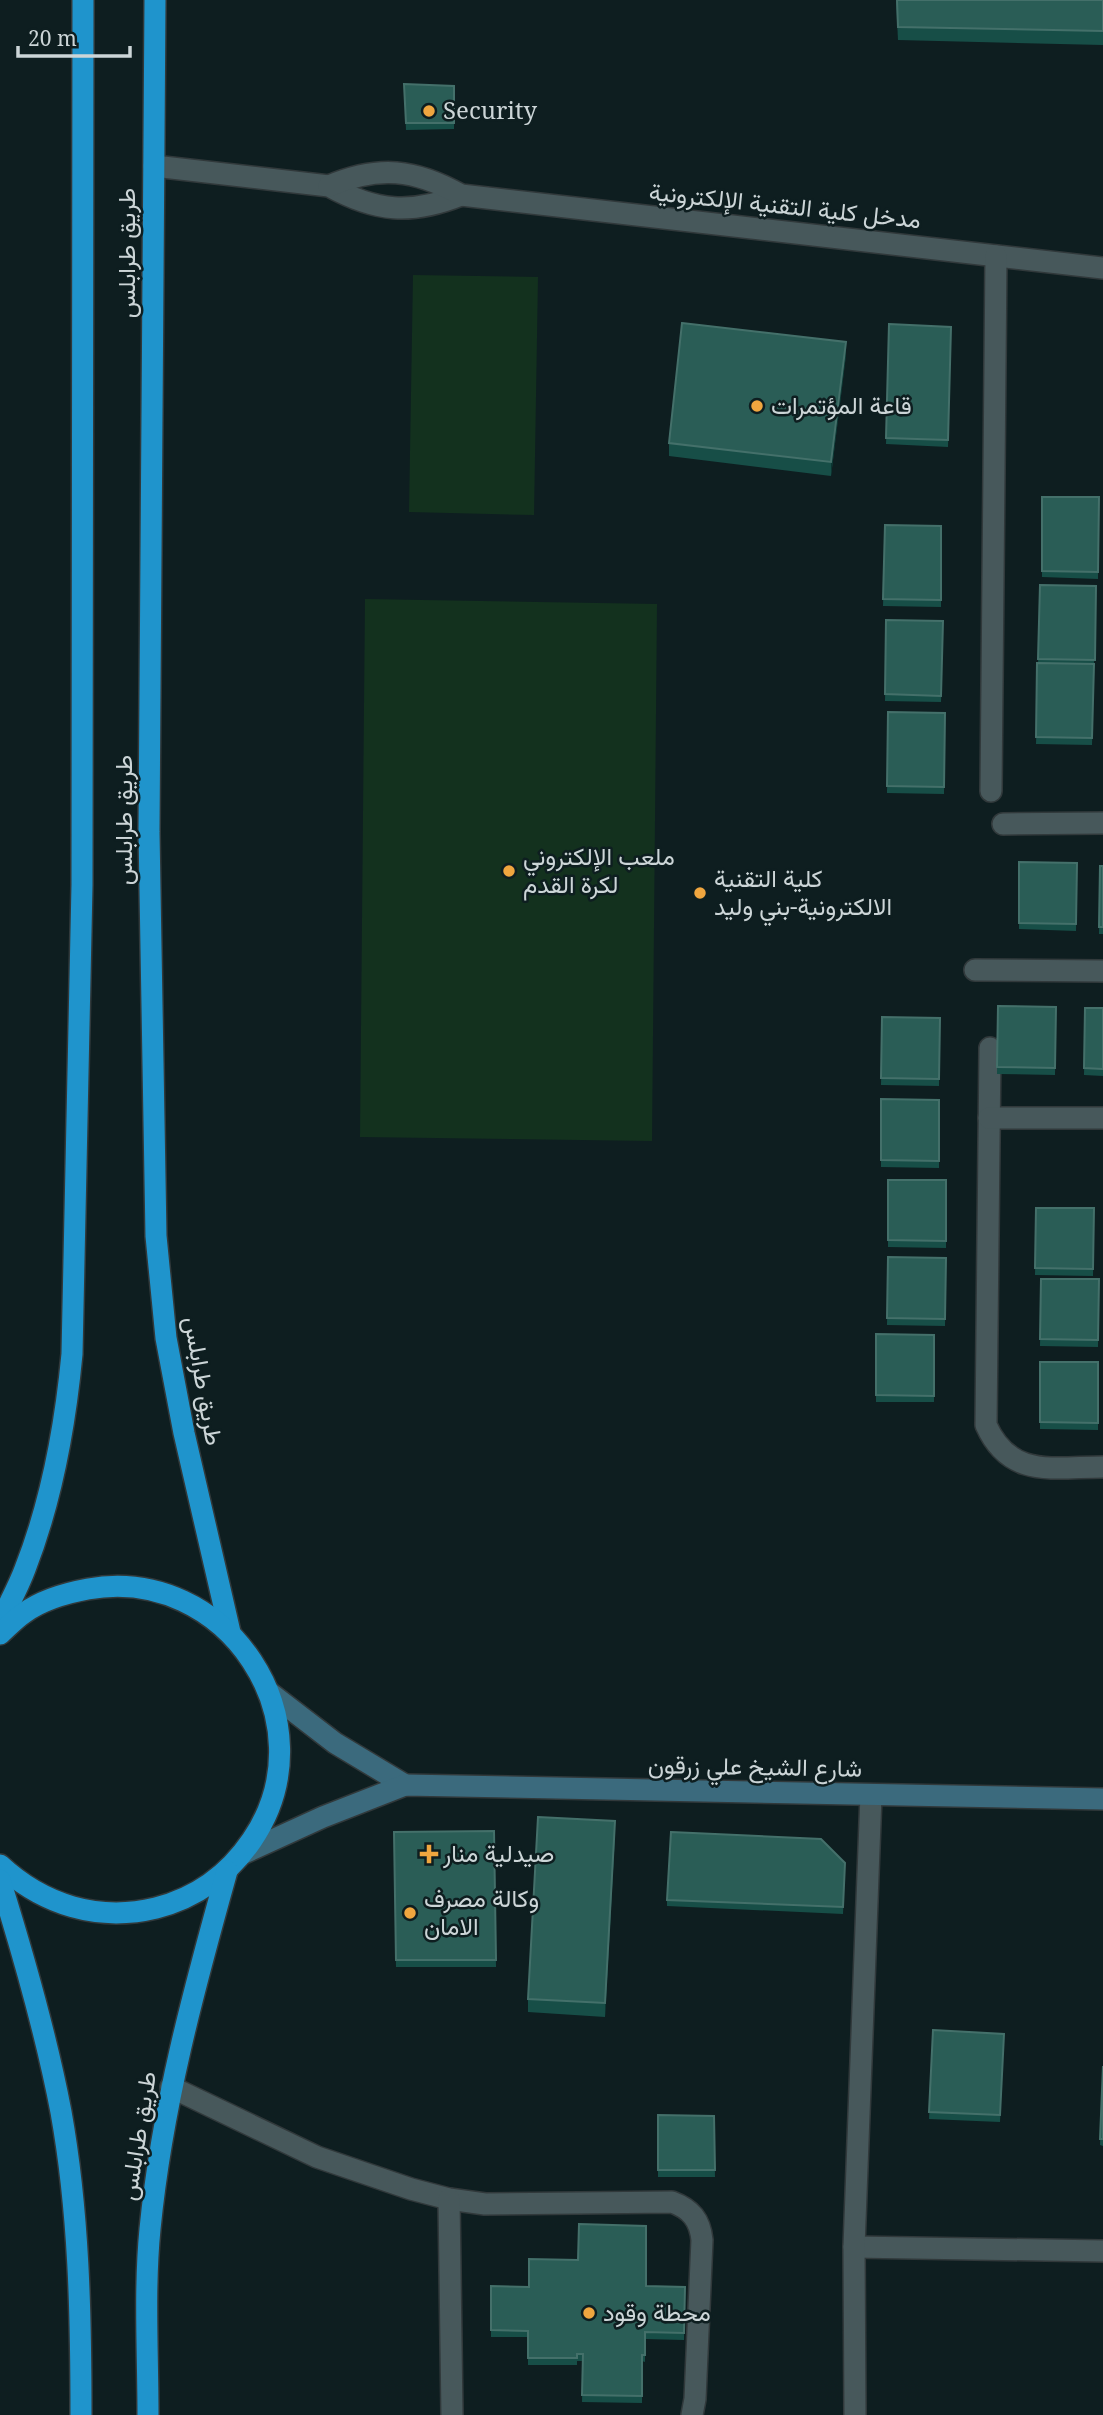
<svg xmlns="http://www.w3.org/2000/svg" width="1103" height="2415" viewBox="0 0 1103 2415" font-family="'Noto Serif',Vazirmatn,serif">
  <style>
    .green { fill: #13311e }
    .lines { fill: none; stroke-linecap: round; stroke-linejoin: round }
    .lane-casing { stroke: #31393b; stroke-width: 24 }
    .street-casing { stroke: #31393b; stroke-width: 24 }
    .secondary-casing { stroke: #31393b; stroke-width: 24 }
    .highway-casing { stroke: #31393b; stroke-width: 24 }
    .lane { stroke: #47585b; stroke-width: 21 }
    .street { stroke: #47585b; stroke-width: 21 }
    .secondary { stroke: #3b6a7d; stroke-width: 21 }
    .highway { stroke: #1f94cc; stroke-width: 21 }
    .wall { fill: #174e47 }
    .shaded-wall { fill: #0b3531 }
    .building { fill: #2a5d56; stroke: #44706a; stroke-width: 2 }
    .poi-dot { fill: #f0a63f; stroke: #0e1e20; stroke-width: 2.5 }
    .labels { text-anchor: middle; stroke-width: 5; stroke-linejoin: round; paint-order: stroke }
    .poi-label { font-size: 24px; fill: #ccd5d7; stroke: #0e1e20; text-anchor: start }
    .street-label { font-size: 24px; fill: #ccd5d7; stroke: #0e1e20 }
  </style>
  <rect width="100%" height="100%" fill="#0e1e20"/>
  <g class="green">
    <path d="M413,275L538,277L534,515L409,512Z"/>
    <path d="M365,599L657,604L652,1141L360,1137Z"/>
  </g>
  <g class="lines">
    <g class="lane-casing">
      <g id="lane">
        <path d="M171,2087L317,2157L411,2189L449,2199L485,2204L672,2202C691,2209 700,2220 702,2240L695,2399L692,2415"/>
        <path d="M449,2199L452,2415"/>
      </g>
    </g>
    <g class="street-casing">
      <g id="street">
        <path d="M154,166L329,186C376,212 411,215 461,195"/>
        <path d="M329,186C379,165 415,169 461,195L1103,268"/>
        <path d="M991,791L996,256"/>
        <path d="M1003,824L1103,823"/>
        <path d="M975,970L1103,971"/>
        <path d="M990,1048L986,1425C1010,1479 1053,1467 1103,1467"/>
        <path d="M989,1118H1103"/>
        <path d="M854,2247L1103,2251"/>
        <path d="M855,2415L854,2247L871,1795"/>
      </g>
    </g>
    <g class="secondary-casing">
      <g id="secondary">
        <path d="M270,1693L335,1743L405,1785"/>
        <path d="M242,1854L323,1817L405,1785L1103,1799"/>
      </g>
    </g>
    <g class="highway-casing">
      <g id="highway">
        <path d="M155,0L149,832L156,1236L166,1338L184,1433L230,1632"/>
        <path d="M0,1623C8,1605 18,1588 25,1569C52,1500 65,1428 72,1354L82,885L83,0"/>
        <path d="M0,1634C8,1627 15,1619 24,1613C42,1600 66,1593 88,1589C226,1564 332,1722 252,1840C229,1874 196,1898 156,1908C98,1922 43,1905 0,1865"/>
        <path d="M0,1880C24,1957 46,2033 61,2112C79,2212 81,2314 81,2415"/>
        <path d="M148,2415C148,2354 144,2290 150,2229C162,2106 194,1989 227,1871"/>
      </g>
    </g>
    <use href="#lane" class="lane"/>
    <use href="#street" class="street"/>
    <use href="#secondary" class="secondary"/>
    <use href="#highway" class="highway"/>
  </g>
  <g class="wall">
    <path d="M896,0H1103V45L898,40Z"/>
    <path d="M404,84L454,86V129L406,130Z"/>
    <path d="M889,324L951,327L948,447L886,444Z"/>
    <path d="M846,355L831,476L669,456V443Z"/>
    <path d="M1042,497H1099L1098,579L1042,577Z"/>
    <path d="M885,525L941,526V607L883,606Z"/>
    <path d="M1040,585L1096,586L1092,745L1036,744Z"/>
    <path d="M886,620L943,621L941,702L885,701Z"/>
    <path d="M888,712L945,713L944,794L887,793Z"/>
    <path d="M1019,862L1077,863L1076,931L1019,929Z"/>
    <path d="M1100,866H1103V934H1099Z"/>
    <path d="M998,1006L1056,1007L1055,1075L997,1074Z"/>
    <path d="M1085,1008H1103V1076L1084,1075Z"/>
    <path d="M882,1017L940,1018L939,1086L881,1085Z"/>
    <path d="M881,1099L939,1100V1168L881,1167Z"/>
    <path d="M888,1180H946V1248L888,1247Z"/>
    <path d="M1036,1208H1094L1093,1276L1035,1275Z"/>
    <path d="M888,1257L946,1258L945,1326L887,1325Z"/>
    <path d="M1041,1279H1099L1098,1347L1040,1346Z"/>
    <path d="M876,1334L934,1335V1402H876Z"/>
    <path d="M1040,1362H1098V1430L1040,1429Z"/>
    <path d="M494,1831L496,1967H396L394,1832Z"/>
    <path d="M615,1835L605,2017L528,2012V1999Z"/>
    <path d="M845,1863L843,1914L667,1906V1900Z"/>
    <path d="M933,2030L1004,2034L1000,2122L929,2119Z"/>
    <path d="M1103,2066V2146L1100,2145Z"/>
    <path d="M658,2115L714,2116L715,2177H658Z"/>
    <path d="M491,2286L685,2287L684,2340L645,2339V2362L642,2361V2403L582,2402L583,2361H577V2365H528V2337H491Z"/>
  </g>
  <g class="shaded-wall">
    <path d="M846,342V355L831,476V462Z"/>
    <path d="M615,1821V1835L605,2017V2003Z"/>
  </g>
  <g class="building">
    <path d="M897,0H1103V31L898,27Z"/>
    <path d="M404,84L454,86V123H406Z"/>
    <path d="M682,323L846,342L831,462L669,443Z"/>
    <path d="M889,324L951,327L948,440L886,438Z"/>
    <path d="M1042,497H1099L1098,572L1042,571Z"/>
    <path d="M885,525L941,526V600L883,599Z"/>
    <path d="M1040,585L1096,586L1095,660L1038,659Z"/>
    <path d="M886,620L943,621L941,696L885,694Z"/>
    <path d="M1037,663L1094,664L1092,738L1036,737Z"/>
    <path d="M888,712L945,713L944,787L887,786Z"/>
    <path d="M1019,862L1077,863L1076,924L1019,923Z"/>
    <path d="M1100,866H1103V927H1099Z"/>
    <path d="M998,1006L1056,1007L1055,1068L997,1067Z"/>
    <path d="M1085,1008H1103V1069L1084,1068Z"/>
    <path d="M882,1017L940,1018L939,1079L881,1078Z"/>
    <path d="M881,1099L939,1100V1161L881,1160Z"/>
    <path d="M888,1180H946V1241L888,1240Z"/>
    <path d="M1036,1208H1094L1093,1269L1035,1268Z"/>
    <path d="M888,1257L946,1258L945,1319L887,1318Z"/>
    <path d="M1041,1279H1099L1098,1340L1040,1339Z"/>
    <path d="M876,1334L934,1335V1396L876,1395Z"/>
    <path d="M1040,1362H1098V1423L1040,1422Z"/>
    <path d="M538,1817L615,1821L605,2003L528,1999Z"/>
    <path d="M494,1831L496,1960H396L394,1832Z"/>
    <path d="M671,1832L821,1839L845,1863L843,1907L667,1900Z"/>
    <path d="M933,2030L1004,2034L1000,2115L929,2112Z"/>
    <path d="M1103,2066V2139H1100Z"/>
    <path d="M658,2115L714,2116L715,2170H658Z"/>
    <path d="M579,2224L646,2226V2286L685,2287L684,2333L645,2332V2355H642V2396L582,2395L583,2354H577V2358H528V2331L491,2330V2286L529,2287V2259L578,2260Z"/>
  </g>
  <g class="poi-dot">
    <circle cx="429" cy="111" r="7"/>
    <circle cx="757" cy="406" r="7"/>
    <circle cx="509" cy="871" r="7"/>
    <circle cx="700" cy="893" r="7"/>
    <path d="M425.5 1843.5h7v7h7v7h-7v7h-7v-7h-7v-7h7z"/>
    <circle cx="410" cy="1913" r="7"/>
    <circle cx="589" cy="2313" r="7"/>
  </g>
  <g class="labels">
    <g class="poi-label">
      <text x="443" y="119">Security</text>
      <text x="771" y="414">قاعة المؤتمرات</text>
      <text x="523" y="865">ملعب الإلكتروني<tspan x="523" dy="28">لكرة القدم</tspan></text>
      <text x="714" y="887">كلية التقنية<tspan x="714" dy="28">الالكترونية-بني وليد</tspan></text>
      <text x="443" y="1862">صيدلية منار</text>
      <text x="424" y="1907">وكالة مصرف<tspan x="424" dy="28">الامان</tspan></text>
      <text x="603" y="2321">محطة وقود</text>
    </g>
    <g class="street-label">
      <text transform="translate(785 206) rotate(6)" y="8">مدخل كلية التقنية الإلكترونية</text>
      <text transform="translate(127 253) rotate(-90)" y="8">طريق طرابلس</text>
      <text transform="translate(124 820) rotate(-90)" y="8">طريق طرابلس</text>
      <text transform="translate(203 1381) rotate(80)" y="8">طريق طرابلس</text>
      <text transform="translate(755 1767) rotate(1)" y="8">شارع الشيخ علي زرقون</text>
      <text transform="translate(138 2136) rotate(-81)" y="8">طريق طرابلس</text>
    </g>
  </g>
  <path d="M18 46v10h112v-10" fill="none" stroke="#ccd5d7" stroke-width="3.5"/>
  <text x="28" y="46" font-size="21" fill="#ccd5d7" stroke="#0e1e20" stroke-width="5" paint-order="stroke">20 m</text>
</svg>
